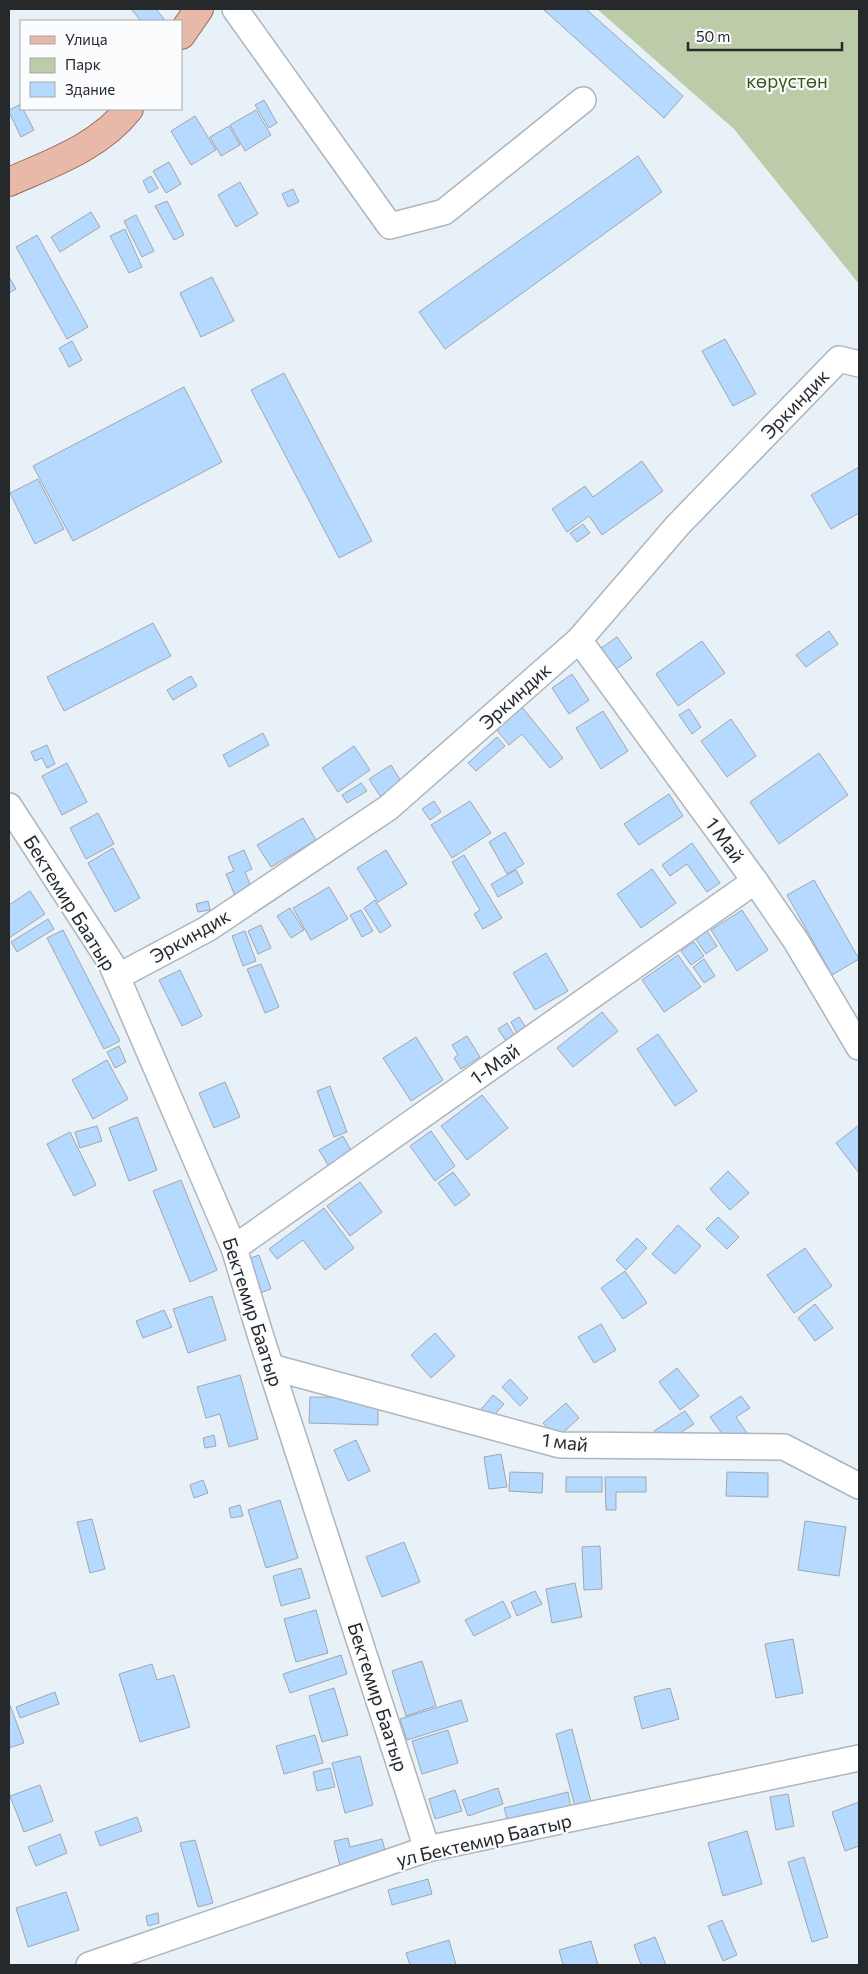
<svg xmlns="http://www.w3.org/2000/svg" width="868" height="1974" viewBox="0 0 868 1974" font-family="Commissioner,sans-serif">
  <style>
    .green { fill: #bccca9 }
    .building { fill: #b6d9ff; stroke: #a0a7af }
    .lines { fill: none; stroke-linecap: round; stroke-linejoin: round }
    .street-casing { stroke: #aeb5bd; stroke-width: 28 }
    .primary-casing { stroke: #9a6857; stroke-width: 30 }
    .street { stroke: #fff; stroke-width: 25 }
    .primary { stroke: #e8b9a8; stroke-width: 28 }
    .labels { text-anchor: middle; stroke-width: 4.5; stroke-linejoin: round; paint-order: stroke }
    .park-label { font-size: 19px; fill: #3d5615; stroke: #fbfcfe }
    .street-label { font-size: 19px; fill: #26292c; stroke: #fbfcfe }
  </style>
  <rect width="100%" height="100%" fill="#e8f0f8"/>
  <path class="green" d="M597,9H859V284L734,129Z"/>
  <g class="building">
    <path d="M131,9H156L164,19L161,21H141Z"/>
    <path d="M543,9H586L683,96L664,118Z"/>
    <path d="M264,100L277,123L269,128L255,105Z"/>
    <path d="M21,104V109H23L34,130L21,137L9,112V110Z"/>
    <path d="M256,110L271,135L245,151L230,125Z"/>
    <path d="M195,116L216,150L191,165L171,131Z"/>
    <path d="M229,126L240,145L221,156L210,137Z"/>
    <path d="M638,156L662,192L445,349L419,312Z"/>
    <path d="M169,162L181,184L166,193L153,171Z"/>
    <path d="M151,176L158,188L149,193L143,181Z"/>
    <path d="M240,182L258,214L236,227L218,195Z"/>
    <path d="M293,189L299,202L288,207L282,194Z"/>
    <path d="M167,201L184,235L174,240L155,206Z"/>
    <path d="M91,212L100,227L60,252L51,237Z"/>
    <path d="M136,215L154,251L142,257L124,221Z"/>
    <path d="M125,229L142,267L129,273L110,236Z"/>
    <path d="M37,235L88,327L67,339L16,247Z"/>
    <path d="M9,277L16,289L9,293Z"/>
    <path d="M212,277L234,321L201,337L180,293Z"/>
    <path d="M725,339L756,394L733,406L702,351Z"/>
    <path d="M72,341L82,360L69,367L59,348Z"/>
    <path d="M284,373L372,541L339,558L251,390Z"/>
    <path d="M184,387L222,462L73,541L33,466Z"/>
    <path d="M642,461L663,491L602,535L589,516L567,532L552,509L585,486L593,497Z"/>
    <path d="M859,467V513L831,529L811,495Z"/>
    <path d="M38,479L64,529L35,544L10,493Z"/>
    <path d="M583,524L590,533L577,542L570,533Z"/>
    <path d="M153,623L171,656L64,711L47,677Z"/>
    <path d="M829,631L838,644L806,667L796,655Z"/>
    <path d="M617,637L632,658L612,672L597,651Z"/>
    <path d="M702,641L725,673L678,706L656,674Z"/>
    <path d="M572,674L589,700L569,714L552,688Z"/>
    <path d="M191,676L197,686L173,700L167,690Z"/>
    <path d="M522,707L563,758L550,768L522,734L509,745L496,729Z"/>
    <path d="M689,709L701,727L692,734L679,715Z"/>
    <path d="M603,711L628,751L601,769L576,728Z"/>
    <path d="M731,719L756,756L727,777L701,741Z"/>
    <path d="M263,733L269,745L229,767L223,755Z"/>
    <path d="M497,737L505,746L476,771L468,763Z"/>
    <path d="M47,745L55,764L47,768L42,758L35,761L31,752Z"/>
    <path d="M354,746L370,770L338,792L322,768Z"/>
    <path d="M819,753L848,795L779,844L750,802Z"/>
    <path d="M67,763L87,802L62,815L42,776Z"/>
    <path d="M391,765L402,783L380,796L369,779Z"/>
    <path d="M361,783L367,791L347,803L342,795Z"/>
    <path d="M669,794L683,816L639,845L624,824Z"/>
    <path d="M434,801L441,812L430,820L422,809Z"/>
    <path d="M470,801L491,833L452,858L431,825Z"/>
    <path d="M98,813L114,844L86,859L70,828Z"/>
    <path d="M303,818L316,840L271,867L257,845Z"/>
    <path d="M505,832L524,864L507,874L489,842Z"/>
    <path d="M692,843L720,883L707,892L687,864L670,876L662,865Z"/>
    <path d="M113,848L140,898L115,912L88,863Z"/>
    <path d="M244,850L252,869L245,872L252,889L235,896L226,874L234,871L228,857Z"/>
    <path d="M386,850L407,884L378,902L357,868Z"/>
    <path d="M464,855L502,918L483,929L474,914L480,910L452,862Z"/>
    <path d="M652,869L676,903L641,928L617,894Z"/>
    <path d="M516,870L523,883L498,897L491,884Z"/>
    <path d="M814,880L859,959L832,975L787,895Z"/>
    <path d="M329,887L348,919L311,940L293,908Z"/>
    <path d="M30,891L45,914L9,938V905Z"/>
    <path d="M375,900L391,926L380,933L364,908Z"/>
    <path d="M208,901L210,910L198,912L196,904Z"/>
    <path d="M290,908L304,930L291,938L277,916Z"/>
    <path d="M361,910L373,931L362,937L350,915Z"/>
    <path d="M742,910L768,950L737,971L711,930Z"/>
    <path d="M48,919L54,929L17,952L11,942Z"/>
    <path d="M261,925L271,948L258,954L248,931Z"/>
    <path d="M63,930L120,1041L104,1049L47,938Z"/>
    <path d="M245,931L256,961L243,966L232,936Z"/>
    <path d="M707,931L717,946L706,954L695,938Z"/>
    <path d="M694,942L704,956L691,965L681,951Z"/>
    <path d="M546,953L568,991L535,1010L513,973Z"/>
    <path d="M678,955L701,987L664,1012L642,980Z"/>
    <path d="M704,959L715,976L704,983L693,967Z"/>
    <path d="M261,964L279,1007L265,1013L247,969Z"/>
    <path d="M180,970L202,1016L182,1026L159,980Z"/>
    <path d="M602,1012L618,1031L573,1067L557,1048Z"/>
    <path d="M519,1017L527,1029L518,1035L511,1022Z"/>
    <path d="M507,1023L515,1036L506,1041L498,1029Z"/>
    <path d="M658,1034L697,1091L675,1106L637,1049Z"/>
    <path d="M467,1036L480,1057L461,1069L454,1058L458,1055L452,1045Z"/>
    <path d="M416,1037L443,1080L411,1101L383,1058Z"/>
    <path d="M119,1046L126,1062L115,1068L107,1052Z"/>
    <path d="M107,1060L128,1099L93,1119L72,1080Z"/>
    <path d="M225,1082L240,1117L214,1128L199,1093Z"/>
    <path d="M330,1086L347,1132L334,1137L317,1091Z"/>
    <path d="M482,1095L508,1128L467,1160L441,1126Z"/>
    <path d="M137,1117L157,1170L129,1181L109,1128Z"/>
    <path d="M859,1125V1173L836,1143Z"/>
    <path d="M97,1126L102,1141L80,1148L75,1132Z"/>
    <path d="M431,1131L455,1166L435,1181L410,1146Z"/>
    <path d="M70,1132L96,1185L74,1196L47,1144Z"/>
    <path d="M343,1136L352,1152L328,1165L319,1150Z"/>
    <path d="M728,1171L749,1193L730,1210L710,1189Z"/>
    <path d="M453,1172L470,1195L455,1206L438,1183Z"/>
    <path d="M181,1180L217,1270L190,1282L153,1191Z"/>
    <path d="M360,1182L382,1212L350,1236L327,1206Z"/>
    <path d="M324,1208L354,1248L325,1270L303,1240L277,1259L269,1249Z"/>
    <path d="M718,1217L739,1237L727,1249L706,1229Z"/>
    <path d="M678,1225L701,1246L675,1274L652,1254Z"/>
    <path d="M637,1238L647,1248L626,1270L616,1260Z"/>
    <path d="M805,1248L832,1286L794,1313L767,1275Z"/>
    <path d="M259,1255L271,1289L257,1294L245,1260Z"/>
    <path d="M625,1271L647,1303L623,1319L601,1288Z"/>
    <path d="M212,1296L226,1340L188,1353L173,1309Z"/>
    <path d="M815,1304L833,1328L815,1341L798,1318Z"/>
    <path d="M164,1310L172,1327L143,1338L136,1321Z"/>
    <path d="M601,1324L616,1350L594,1363L578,1337Z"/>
    <path d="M435,1333L455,1356L431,1378L411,1355Z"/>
    <path d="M677,1368L699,1396L680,1410L659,1382Z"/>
    <path d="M240,1375L258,1439L229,1447L220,1414L206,1418L197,1387Z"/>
    <path d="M510,1379L528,1398L520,1406L502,1387Z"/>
    <path d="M493,1395L504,1404L489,1421L479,1412Z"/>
    <path d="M741,1396L750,1408L736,1417L747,1433L730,1445L710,1417Z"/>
    <path d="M310,1397L378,1398V1425L309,1423Z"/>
    <path d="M566,1403L579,1418L557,1438L543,1423Z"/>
    <path d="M685,1411L694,1424L663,1444L654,1431Z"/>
    <path d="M214,1435L216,1446L205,1448L203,1438Z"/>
    <path d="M356,1440L370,1471L348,1481L334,1450Z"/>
    <path d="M501,1454L507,1487L489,1489L484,1457Z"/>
    <path d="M510,1472L543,1473L542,1493L509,1491Z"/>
    <path d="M727,1472L768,1473V1497L726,1496Z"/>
    <rect x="566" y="1477" width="36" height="15"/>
    <path d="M605,1477H646V1492H616V1510H606Z"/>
    <path d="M203,1480L208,1493L194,1498L190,1485Z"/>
    <path d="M280,1500L298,1558L266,1568L248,1510Z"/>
    <path d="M240,1505L243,1516L231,1518L229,1508Z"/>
    <path d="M92,1519L105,1569L90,1573L77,1522Z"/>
    <path d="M805,1521L846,1527L839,1576L798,1570Z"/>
    <path d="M404,1542L420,1582L382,1597L366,1557Z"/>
    <path d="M600,1546L602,1589L584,1590L582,1547Z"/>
    <path d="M301,1568L310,1598L281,1606L273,1576Z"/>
    <path d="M575,1583L582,1617L552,1623L546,1589Z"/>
    <path d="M535,1591L542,1604L517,1616L511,1602Z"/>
    <path d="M503,1601L511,1617L474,1636L465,1620Z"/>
    <path d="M316,1610L328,1653L296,1662L284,1619Z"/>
    <path d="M793,1639L803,1693L776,1698L765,1644Z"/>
    <path d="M341,1655L347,1674L290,1693L283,1674Z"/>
    <path d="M422,1661L436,1706L406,1716L392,1671Z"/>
    <path d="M152,1664L157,1680L174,1675L190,1727L140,1742L119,1674Z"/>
    <path d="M334,1688L348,1735L322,1742L309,1696Z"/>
    <path d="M670,1688L679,1719L642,1729L634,1697Z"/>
    <path d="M55,1692L59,1704L20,1718L16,1707Z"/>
    <path d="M461,1700L468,1721L407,1740L400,1719Z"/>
    <path d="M10,1705L24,1743L9,1748V1706Z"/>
    <path d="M572,1729L591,1802L575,1807L556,1734Z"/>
    <path d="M448,1730L458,1763L422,1774L412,1741Z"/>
    <path d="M315,1735L323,1763L284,1774L276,1746Z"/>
    <path d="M360,1756L373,1805L345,1813L332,1763Z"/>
    <path d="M330,1768L335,1787L317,1791L313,1772Z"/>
    <path d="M40,1785L53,1821L24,1832L10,1796Z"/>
    <path d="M498,1788L503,1804L468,1816L462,1800Z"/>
    <path d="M455,1790L462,1811L435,1819L429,1799Z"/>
    <path d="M568,1792L571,1807L508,1822L504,1808Z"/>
    <path d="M788,1794L794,1826L776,1830L770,1797Z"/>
    <path d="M859,1802V1846L845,1851L832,1812Z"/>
    <path d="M137,1817L142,1831L100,1846L95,1832Z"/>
    <path d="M747,1831L762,1884L723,1896L708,1843Z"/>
    <path d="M60,1834L67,1853L36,1866L28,1847Z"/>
    <path d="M348,1838L350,1847L382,1839L386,1854L340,1866L334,1841Z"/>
    <path d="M195,1840L213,1903L198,1907L180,1843Z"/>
    <path d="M804,1857L828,1937L812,1942L788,1862Z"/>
    <path d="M428,1879L432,1894L392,1905L388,1890Z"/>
    <path d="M66,1892L79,1930L28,1947L16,1908Z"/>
    <path d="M158,1913L159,1923L148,1926L146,1916Z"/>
    <path d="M722,1920L737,1955L723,1961L708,1926Z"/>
    <path d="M655,1937L666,1965H641L634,1945Z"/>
    <path d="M449,1940L456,1965H410L406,1953Z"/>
    <path d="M591,1941L598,1965H563L559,1950Z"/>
  </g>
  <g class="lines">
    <g class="street-casing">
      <g id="street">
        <path d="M235,9L390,226L444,212L583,100"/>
        <path d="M579,640L755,881L796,941L859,1047"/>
        <path d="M9,806L111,963L234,1248L260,1334L427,1849"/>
        <path d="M117,977L207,929L388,808L579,640L678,525L839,359L859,364"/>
        <path d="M234,1248L755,881"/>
        <path d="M271,1367L560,1445L784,1447L859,1486"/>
        <path d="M89,1965L427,1849L859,1758"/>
      </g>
    </g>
    <g class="primary-casing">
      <g id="primary">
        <path d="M181,35L199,9"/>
        <path d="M9,182C52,163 99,147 129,109"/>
      </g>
    </g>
    <use href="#street" class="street"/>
    <use href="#primary" class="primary"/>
  </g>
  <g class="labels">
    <g class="park-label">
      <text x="787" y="88">көрүстөн</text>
    </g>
    <g class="street-label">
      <text transform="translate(795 404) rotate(-46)" y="7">Эркиндик</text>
      <text transform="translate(515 696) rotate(-42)" y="7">Эркиндик</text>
      <text transform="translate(725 840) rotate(54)" y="7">1 Май</text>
      <text transform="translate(70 903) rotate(58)" y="7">Бектемир Баатыр</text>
      <text transform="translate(190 936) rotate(-30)" y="7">Эркиндик</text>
      <text transform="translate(495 1064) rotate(-35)" y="7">1-Май</text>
      <text transform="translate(253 1312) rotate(72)" y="7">Бектемир Баатыр</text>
      <text transform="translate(565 1442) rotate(7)" y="7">1 май</text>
      <text transform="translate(378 1697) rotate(72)" y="7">Бектемир Баатыр</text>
      <text transform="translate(484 1840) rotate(-13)" y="7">ул Бектемир Баатыр</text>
    </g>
  </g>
  <rect width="868" height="1974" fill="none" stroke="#26292c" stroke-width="20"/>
  <rect x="20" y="20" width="162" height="90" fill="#fbfcfe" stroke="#a6a8aa"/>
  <rect x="30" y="36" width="25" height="8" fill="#e8b9a8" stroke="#a6a8aa"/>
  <text x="65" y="45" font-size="15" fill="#26292c">Улица</text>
  <rect x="30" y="58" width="25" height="15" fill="#bccca9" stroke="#a6a8aa"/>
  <text x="65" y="70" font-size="15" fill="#26292c">Парк</text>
  <rect x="30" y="82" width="25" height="15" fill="#b6d9ff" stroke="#a6a8aa"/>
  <text x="65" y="95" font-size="15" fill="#26292c">Здание</text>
  <path d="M688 42v8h154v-8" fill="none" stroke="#26292c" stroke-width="2.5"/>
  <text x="696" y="42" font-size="15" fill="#26292c" stroke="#fbfcfe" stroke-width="4" paint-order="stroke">50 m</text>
</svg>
